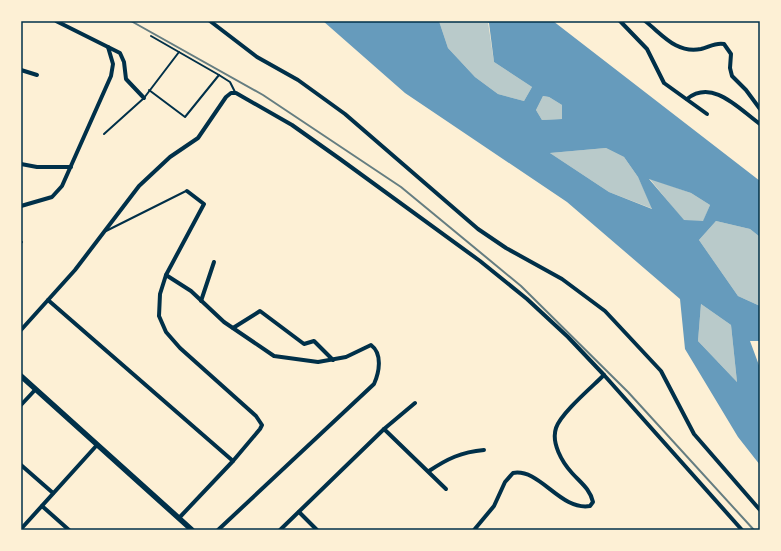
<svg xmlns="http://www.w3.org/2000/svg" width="781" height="551" viewBox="0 0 781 551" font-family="'Exo 2',sans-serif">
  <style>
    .green { fill: #b9caca }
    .water { fill: #669bbc; fill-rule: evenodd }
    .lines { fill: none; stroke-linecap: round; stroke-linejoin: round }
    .service { stroke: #003049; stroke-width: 2 }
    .minor { stroke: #003049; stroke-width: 4 }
    .tertiary { stroke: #003049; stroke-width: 5.5 }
    .rail { stroke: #657d81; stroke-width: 2 }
    .neatline { fill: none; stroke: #003049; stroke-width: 1.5 }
  </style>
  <rect width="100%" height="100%" fill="#fdf0d5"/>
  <g class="green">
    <path d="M439,21L488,22L494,62L532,87L524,101L498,94L475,77L448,48Z"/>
    <path d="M543,96L549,97L562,105V119L542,120L536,110Z"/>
    <path d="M606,148L624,157L638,177L653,209L609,192L550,153Z"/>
    <path d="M649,178L691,193L710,205L703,222L684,221Z"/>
    <path d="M716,221L750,229L760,237V306L738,296L699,240Z"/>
    <path d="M701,304L731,325L737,382L698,341Z"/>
  </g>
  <path class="water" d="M323,21H439L448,48L475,77L498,94L524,101L532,87L494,62L489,23L486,21H553L760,181V237L750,229L716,221L699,240L738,296L760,306V341H750L760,368V465L738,437L685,349L680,299L567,202L405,93ZM543,96L549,97L562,105V119L542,120L536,110ZM606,148L624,157L638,177L652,209L609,192L550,153ZM649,179L691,193L710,205L703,221L684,220ZM701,304L731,325L737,382L698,341Z"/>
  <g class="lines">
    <g class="service">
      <path d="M151,36L219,75L230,82L235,92"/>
      <path d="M149,90L185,117L219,75"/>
      <path d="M104,134L144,98L179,52"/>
      <path d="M106,231L186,191"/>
      <path d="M21,243L22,242"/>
    </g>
    <g class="minor">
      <path d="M56,21L120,53L124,62L126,79L144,98"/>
      <path d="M210,21L257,57L298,80L345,114L478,229L506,248L562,279L605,311L661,371L694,434L760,510"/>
      <path d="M620,21L647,49L664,83L707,114"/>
      <path d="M645,21C662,34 676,54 701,49C709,47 716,42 724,44L731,54L730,68L732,76L746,90L760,109"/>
      <path d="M21,70L37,75"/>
      <path d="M687,99C713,78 740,110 760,124"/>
      <path d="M21,164L37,167H71"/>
      <path d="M21,206L52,197L62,186L111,76L113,64L108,47"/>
      <path d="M166,275L191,291L224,322L274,356L318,362L346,357L371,345C383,354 379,373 374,384L218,530"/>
      <path d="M48,300L233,461"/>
      <path d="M201,301L214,262"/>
      <path d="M233,328L260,311L304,344L314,341L333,360"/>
      <path d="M21,330L75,270L139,186L170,157L198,138L226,97L231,93H236L292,125L340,159L480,261L527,299L568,337L604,375L742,530"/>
      <path d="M21,405L35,390"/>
      <path d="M384,429L446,489"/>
      <path d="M21,465L53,493"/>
      <path d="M429,471C447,459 461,452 484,450"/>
      <path d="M42,506L69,530"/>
      <path d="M299,512L317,530"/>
      <path d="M179,518L233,461L260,429L262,425L256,416L180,348L166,332L159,316L160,294L166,275L204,204L187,191"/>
      <path d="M21,529L97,445"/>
      <path d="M280,530L384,429L415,403"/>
      <path d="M474,530L494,506L505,482L513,473C540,468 560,511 590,506L593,502C590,489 581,483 572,473C562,462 551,443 556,428C561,413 592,387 604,375"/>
    </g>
    <path class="tertiary" d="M21,376L192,530"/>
    <path class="rail" d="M131,21L263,95L401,187L521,286L628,392L754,530"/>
  </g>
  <rect width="781" height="551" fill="none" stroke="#fdf0d5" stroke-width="44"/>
  <rect x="22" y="22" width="737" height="507" class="neatline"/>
</svg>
